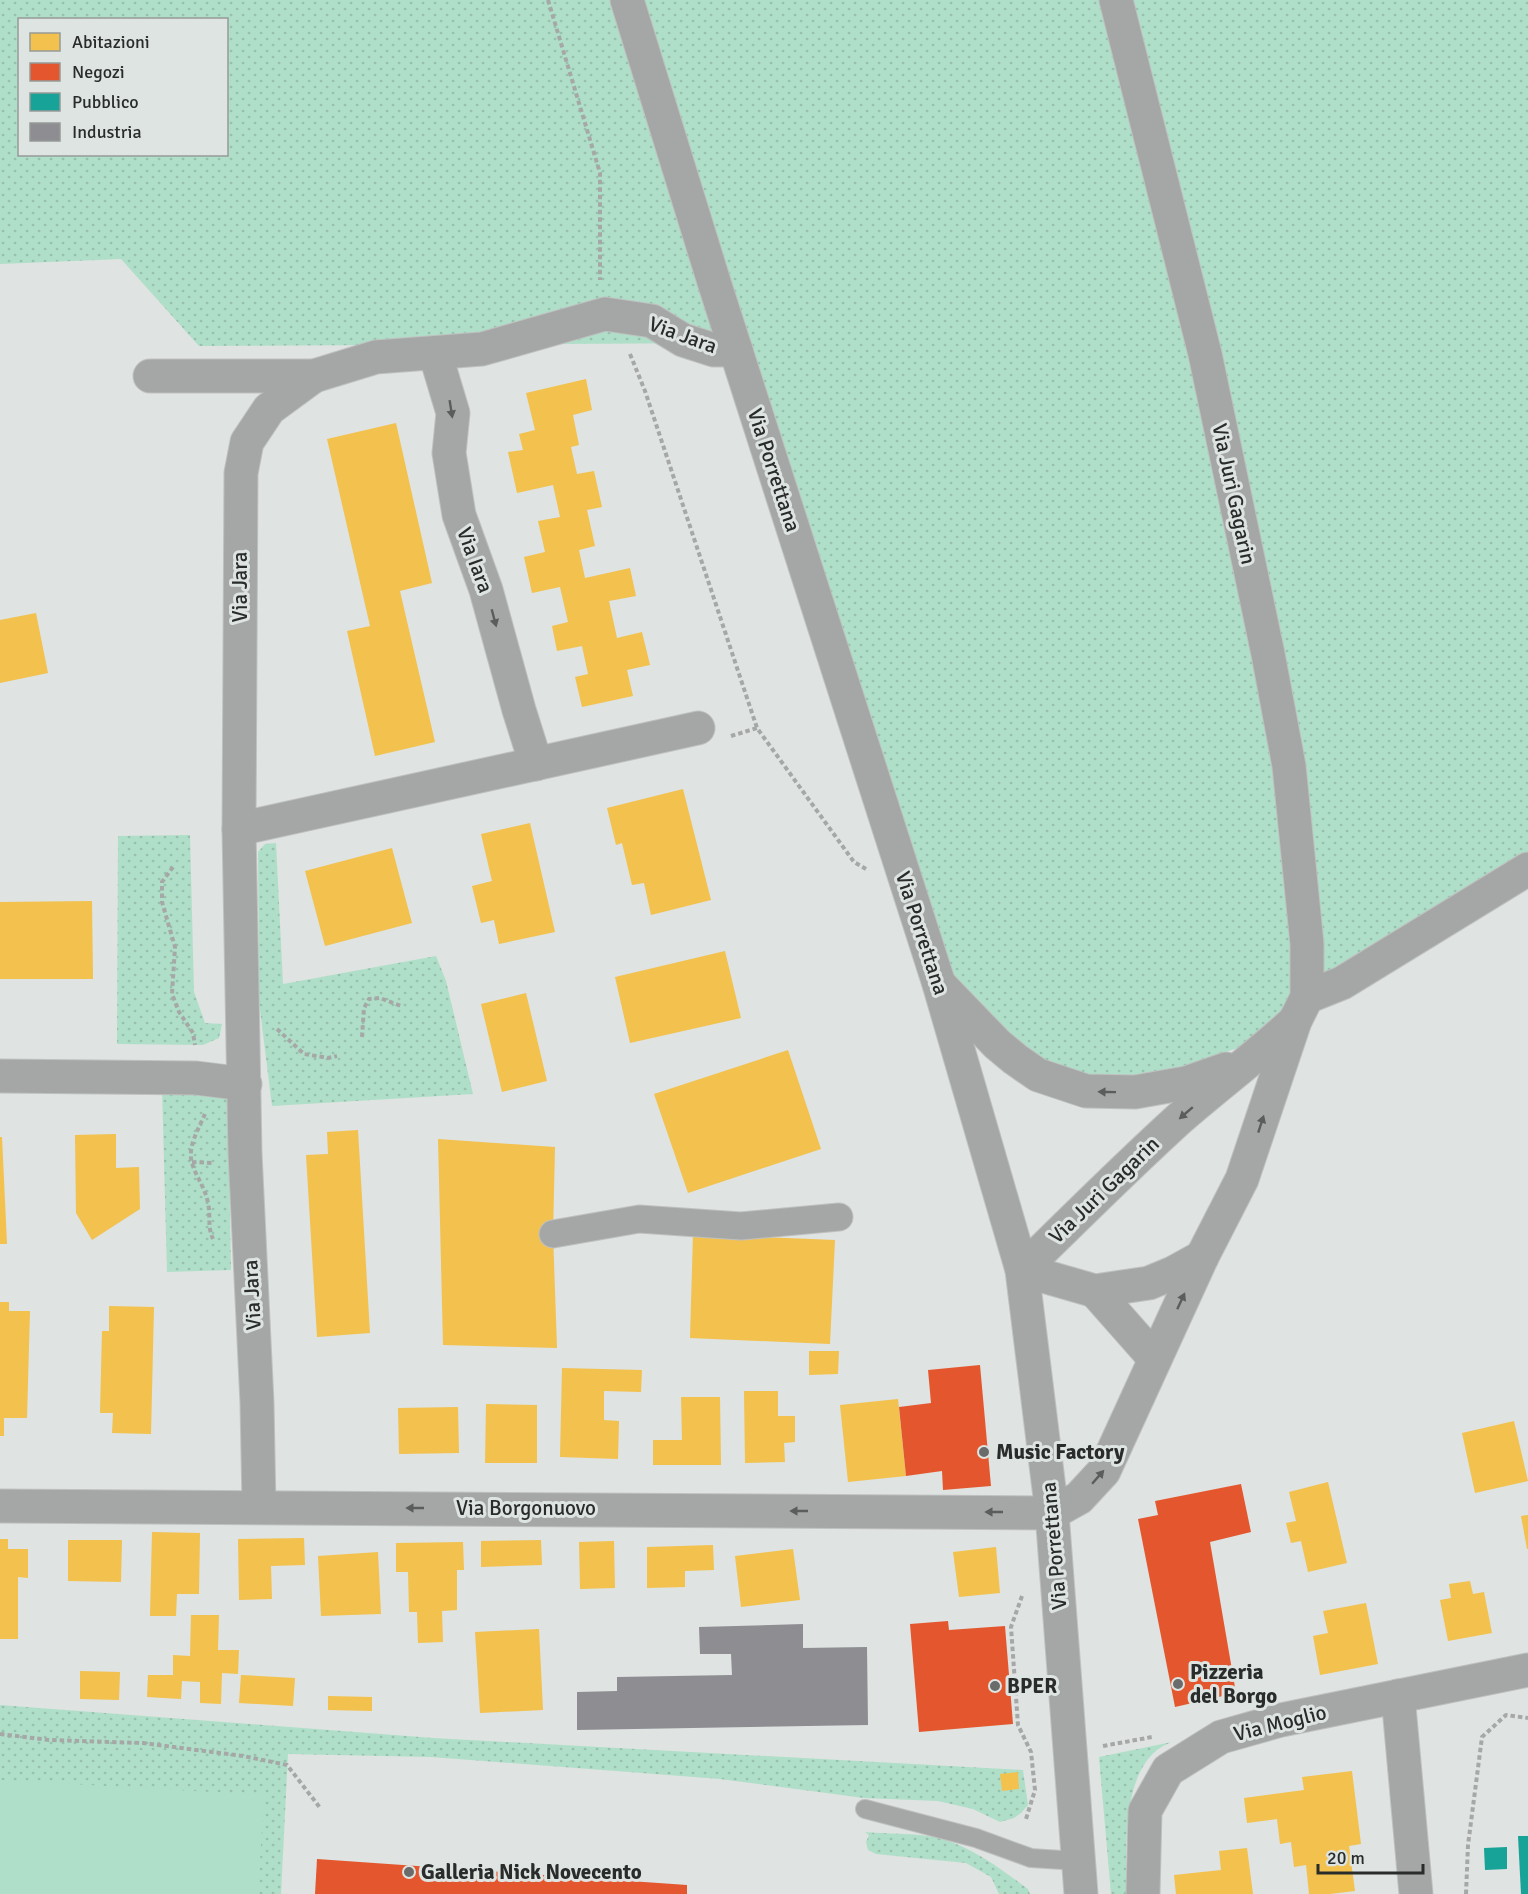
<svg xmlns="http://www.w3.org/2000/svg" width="1528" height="1894" viewBox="0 0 1528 1894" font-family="Signika,sans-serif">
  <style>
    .grass { fill: url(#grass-dots); fill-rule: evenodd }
    .garden { fill: #afdfc9 }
    .homes { fill: #f2c14e }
    .shops { fill: #e4572e }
    .public { fill: #17a398 }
    .industry { fill: #8d8d92 }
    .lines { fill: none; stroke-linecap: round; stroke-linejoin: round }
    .service-casing { stroke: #bfc1c0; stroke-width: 20 }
    .pedestrian-casing { stroke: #bfc1c0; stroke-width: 29 }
    .minor-casing { stroke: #bfc1c0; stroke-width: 35 }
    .secondary-casing { stroke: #bfc1c0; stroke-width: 35 }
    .path { stroke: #a6a8a7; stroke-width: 4; stroke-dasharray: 4.5 3; stroke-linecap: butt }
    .service { stroke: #a5a7a6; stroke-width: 18 }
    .pedestrian { stroke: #a5a7a6; stroke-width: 27 }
    .minor { stroke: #a5a7a6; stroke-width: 33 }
    .secondary { stroke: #a4a7a5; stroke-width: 33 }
    .oneway { fill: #5b5d5c }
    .poi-dot { fill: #696c6a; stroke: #dee4e1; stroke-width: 2 }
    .labels { text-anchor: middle; stroke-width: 6; stroke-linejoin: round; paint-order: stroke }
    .street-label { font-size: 21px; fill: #292c2a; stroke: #dee4e1 }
    .poi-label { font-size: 21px; font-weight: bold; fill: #292c2a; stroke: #dee4e1; text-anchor: start }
  </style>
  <defs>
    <pattern id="grass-dots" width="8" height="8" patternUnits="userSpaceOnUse" patternTransform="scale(1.5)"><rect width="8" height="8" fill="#afdfc9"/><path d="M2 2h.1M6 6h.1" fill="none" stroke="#97c0ad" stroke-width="1.8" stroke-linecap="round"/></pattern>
  </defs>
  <rect width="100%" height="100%" fill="#dfe3e1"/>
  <g class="grass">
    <path d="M0,0H1528V885L1256,1042L1129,1084L1056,1075L954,1014L730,343L199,346L121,259L0,264ZM20,20H226V154H20Z"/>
    <path d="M190,835L194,992L205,1023L222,1024L219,1038L203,1045L117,1044L118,836Z"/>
    <path d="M276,843L283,984L436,956L446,981L473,1094L272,1106L259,1002L258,852L265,844Z"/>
    <path d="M162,1088L226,1095L228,1108L231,1270L167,1272Z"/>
    <path d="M0,1705L433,1738L1023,1770L1028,1805L1021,1813L1014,1818L1000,1822L973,1809L938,1801L864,1798L720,1779L431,1757L288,1754L281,1894H0Z"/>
    <path d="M1172,1742C1167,1744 1160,1747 1156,1751C1121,1780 1127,1852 1126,1894H1111L1099,1757Z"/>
    <path d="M865,1832C887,1834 912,1833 934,1837C968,1844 1001,1869 1028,1889L1030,1894H999L991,1877L966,1863L876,1854L868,1850L866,1842L869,1835Z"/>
  </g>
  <path class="garden" d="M0,1780L264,1795L258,1894H0Z"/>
  <g class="homes">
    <path d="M586,379L592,410L573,415L579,445L571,447L577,474L594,471L602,507L587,510L595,546L579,550L585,578L630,568L636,596L609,601L617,638L642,632L650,665L627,670L633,696L582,707L575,677L588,674L582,646L557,651L552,626L568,622L560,587L532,593L524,557L545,552L538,521L560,517L553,485L517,493L508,452L523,450L519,434L535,430L526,393Z"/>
    <path d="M396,423L432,583L400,591L435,742L375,756L347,631L370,626L327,439Z"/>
    <path d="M36,613L48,673L0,683V620Z"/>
    <path d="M683,789L711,900L651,915L644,883L632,885L622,843L616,845L607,808Z"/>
    <path d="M530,823L555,932L499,944L494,920L481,923L472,886L492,881L481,834Z"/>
    <path d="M392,848L412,923L325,946L305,871Z"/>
    <path d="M92,901L93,979H0V902Z"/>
    <path d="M725,951L741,1018L630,1043L615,977Z"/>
    <path d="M526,993L547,1081L502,1092L481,1004Z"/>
    <path d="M788,1050L821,1149L688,1193L654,1094Z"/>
    <path d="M358,1130L370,1333L317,1337L306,1155L328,1154L327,1132Z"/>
    <path d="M116,1134V1168L139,1167L140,1209L92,1240L76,1213L75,1135Z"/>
    <path d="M0,1137H2L7,1244H0Z"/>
    <path d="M438,1139L555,1147L553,1234L557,1348L443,1345Z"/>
    <path d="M693,1234L835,1240L830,1344L690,1338Z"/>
    <path d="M0,1302H9V1311H30L27,1418H4V1436H0Z"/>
    <path d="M109,1306L154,1307L151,1434L112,1433L113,1413H100L102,1331H109Z"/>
    <path d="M809,1351H839L838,1374L809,1375Z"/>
    <path d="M562,1368L642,1370L641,1392L604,1391V1420L619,1421L618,1459L560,1457Z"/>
    <path d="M744,1391H778V1416H795V1442L784,1443L785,1462L745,1463Z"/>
    <path d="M681,1397H720L721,1465H653V1440H682Z"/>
    <path d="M898,1399L906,1476L848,1482L840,1405Z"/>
    <path d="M486,1404L537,1405V1463H485Z"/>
    <path d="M458,1407L459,1453L399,1454L398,1408Z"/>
    <path d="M1514,1421L1528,1481L1475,1493L1462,1433Z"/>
    <path d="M1328,1482L1347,1563L1308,1572L1301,1541L1291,1543L1286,1523L1296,1521L1289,1492Z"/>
    <path d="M1528,1515V1549H1527L1521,1516Z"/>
    <path d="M152,1532L200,1533L199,1594H177L176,1616H150Z"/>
    <path d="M304,1538L305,1565L271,1566L272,1599L239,1600L238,1539Z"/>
    <path d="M0,1539H8V1549H28V1578L18,1577V1639H0Z"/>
    <path d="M68,1540H122L121,1582L68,1581Z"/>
    <path d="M541,1540L542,1565L481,1567V1541Z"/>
    <path d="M614,1541L615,1588L580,1589L579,1542Z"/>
    <path d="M463,1542L464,1570H457V1610L442,1611L443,1642L418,1643L417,1612H409L408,1572H396V1543Z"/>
    <path d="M713,1545L714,1570L685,1571V1587L647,1588V1547Z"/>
    <path d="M996,1547L1000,1593L959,1597L953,1552Z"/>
    <path d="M793,1549L800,1600L741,1607L735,1556Z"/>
    <path d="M378,1552L381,1614L321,1616L318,1556Z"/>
    <path d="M1470,1581L1473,1594L1484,1592L1492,1633L1448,1641L1440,1600L1451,1598L1449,1584Z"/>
    <path d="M1366,1603L1378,1664L1320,1675L1313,1636L1328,1633L1323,1611Z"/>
    <path d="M191,1615H219L218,1650H239L238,1674L222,1673L221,1704L200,1703V1682L182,1681L181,1699L147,1697L148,1675H173V1655L190,1656Z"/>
    <path d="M539,1629L543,1710L480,1713L475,1632Z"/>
    <path d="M80,1671L120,1672L119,1700L80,1699Z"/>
    <path d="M241,1675L295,1678L293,1706L239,1703Z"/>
    <path d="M328,1696L372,1697V1711L328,1710Z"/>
    <path d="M1352,1771L1361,1844L1349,1846L1355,1891L1330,1894H1309L1306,1865L1294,1867L1291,1842L1280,1844L1277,1819L1247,1823L1244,1798L1304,1790L1302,1777Z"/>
    <path d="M1018,1772L1019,1789L1002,1791L1000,1774Z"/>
    <path d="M1247,1848L1253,1894H1176L1174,1875L1221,1870L1219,1851Z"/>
  </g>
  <g class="shops">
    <path d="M980,1365L991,1486L943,1490L942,1471L906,1476L899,1407L931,1403L928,1370Z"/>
    <path d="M1241,1484L1251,1532L1210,1542L1236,1693L1175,1707L1138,1519L1158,1515L1155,1501Z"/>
    <path d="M948,1621L949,1630L1005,1626L1013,1724L919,1732L910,1624Z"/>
    <path d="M317,1859L687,1885V1894H315Z"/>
  </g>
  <g class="public">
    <path d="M1518,1836H1528V1894H1521Z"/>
    <path d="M1507,1847V1869L1485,1870L1484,1848Z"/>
  </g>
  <path class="industry" d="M803,1624V1648L867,1647L868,1725L577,1730V1692L617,1691V1677L732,1675L731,1654H700L699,1627Z"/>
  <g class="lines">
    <g class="service-casing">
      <path id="service" d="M865,1809L976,1838L1031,1858L1078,1861"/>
    </g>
    <g class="pedestrian-casing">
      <path id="pedestrian" d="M553,1234L639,1219L741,1226L839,1217"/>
    </g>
    <g class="minor-casing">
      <g id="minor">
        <path d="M435,353L453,413L449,453L459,515L486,590L519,710L536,764"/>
        <path d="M150,376H314L376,357L482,349L605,314L652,321L683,340L714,350H736"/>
        <path d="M239,829L698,728"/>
        <path d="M939,984L997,1044L1015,1059L1038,1075L1086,1091L1135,1092L1186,1083L1226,1069"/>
        <path d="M1307,997L1342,983L1528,869"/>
        <path d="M0,1076L196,1078L245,1084"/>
        <path d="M1202,1257L1173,1273L1149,1283L1095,1291L1022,1270C1074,1219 1126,1167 1180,1118C1218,1085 1258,1055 1295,1021"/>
        <path d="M1095,1291L1155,1359"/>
        <path d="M0,1506L1052,1513L1079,1498L1104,1471L1202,1257L1242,1179L1295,1021L1307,997V944L1289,766L1268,654L1205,354L1116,0"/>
        <path d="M259,1506L257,1403L245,1153L239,829L241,473L247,442L269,409L314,376"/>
        <path d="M1398,1696L1416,1894"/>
        <path d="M1143,1894L1145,1811L1168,1770L1221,1737L1281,1720L1528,1670"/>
      </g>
    </g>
    <g class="secondary-casing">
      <path id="secondary" d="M627,0L714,282L939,984L1022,1270L1052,1513L1081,1894"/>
    </g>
    <g class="path">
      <path d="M548,0L600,173V280"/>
      <path d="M630,354L645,391L757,728L854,862L866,869"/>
      <path d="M731,736L757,728"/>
      <path d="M173,867L162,882V902L175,947L172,994L179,1012L193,1033L195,1045"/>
      <path d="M277,1029L304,1054L328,1058L337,1056"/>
      <path d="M362,1037L364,1008L369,999L380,998L401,1006"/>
      <path d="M205,1114C199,1128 187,1147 192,1163C196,1177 205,1187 208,1203C211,1217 207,1226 213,1239"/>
      <path d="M192,1162L212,1163"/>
      <path d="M1022,1596L1011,1627L1018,1725L1031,1752L1035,1790L1026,1819"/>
      <path d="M0,1734L49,1740L143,1743L243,1756L287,1765L321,1809"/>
      <path d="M1103,1746L1152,1737"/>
      <path d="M1466,1894L1468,1845L1482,1737L1506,1715L1528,1718"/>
    </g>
    <use href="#service" class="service"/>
    <use href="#pedestrian" class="pedestrian"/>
    <use href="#minor" class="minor"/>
    <use href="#secondary" class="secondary"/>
  </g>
  <defs><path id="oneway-solid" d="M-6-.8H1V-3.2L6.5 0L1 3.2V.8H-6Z" transform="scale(1.5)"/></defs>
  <g class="oneway">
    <use href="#oneway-solid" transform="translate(451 409) rotate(81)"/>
    <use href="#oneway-solid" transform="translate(494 618) rotate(75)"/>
    <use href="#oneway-solid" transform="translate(1107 1092) rotate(-179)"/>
    <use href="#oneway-solid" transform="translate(1186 1113) rotate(139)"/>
    <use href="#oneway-solid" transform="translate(1261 1124) rotate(-72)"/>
    <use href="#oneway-solid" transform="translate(1181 1301) rotate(-65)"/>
    <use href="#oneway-solid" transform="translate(1098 1477) rotate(-49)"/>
    <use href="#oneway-solid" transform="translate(415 1508) rotate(-180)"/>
    <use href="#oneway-solid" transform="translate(799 1511) rotate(-180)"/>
    <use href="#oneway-solid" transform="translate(994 1512) rotate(-180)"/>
  </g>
  <g class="poi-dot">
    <circle cx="984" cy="1452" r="6"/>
    <circle cx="1178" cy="1684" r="6"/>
    <circle cx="995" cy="1686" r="6"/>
    <circle cx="409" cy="1872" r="6"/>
  </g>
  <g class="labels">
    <g class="street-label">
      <text transform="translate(683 335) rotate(20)" y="7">Via Jara</text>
      <text transform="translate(774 470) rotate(72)" y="7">Via Porrettana</text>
      <text transform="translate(1234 494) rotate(78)" y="7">Via Juri Gagarin</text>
      <text transform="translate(475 560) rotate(70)" y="7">Via Iara</text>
      <text transform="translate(240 587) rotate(-90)" y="7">Via Jara</text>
      <text transform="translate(922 933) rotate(72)" y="7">Via Porrettana</text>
      <text transform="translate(1104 1190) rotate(-44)" y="7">Via Juri Gagarin</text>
      <text transform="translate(252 1295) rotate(-93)" y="7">Via Jara</text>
      <text x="526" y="1515">Via Borgonuovo</text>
      <text transform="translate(1054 1546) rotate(-95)" y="7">Via Porrettana</text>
      <text transform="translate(1280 1723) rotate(-14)" y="7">Via Moglio</text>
    </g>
    <g class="poi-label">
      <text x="996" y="1459">Music Factory</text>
      <text x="1190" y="1679">Pizzeria<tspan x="1190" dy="24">del Borgo</tspan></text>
      <text x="1007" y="1693">BPER</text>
      <text x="421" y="1879">Galleria Nick Novecento</text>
    </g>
  </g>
  <rect x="18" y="18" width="210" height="138" fill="#dee4e1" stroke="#969a98" stroke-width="1.5"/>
  <rect x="30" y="33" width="30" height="18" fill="#f2c14e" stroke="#969a98" stroke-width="1.5"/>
  <text x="72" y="48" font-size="18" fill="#292c2a">Abitazioni</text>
  <rect x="30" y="63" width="30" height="18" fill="#e4572e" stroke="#969a98" stroke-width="1.5"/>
  <text x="72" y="78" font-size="18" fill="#292c2a">Negozi</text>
  <rect x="30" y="93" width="30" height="18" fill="#17a398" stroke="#969a98" stroke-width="1.5"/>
  <text x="72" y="108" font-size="18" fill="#292c2a">Pubblico</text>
  <rect x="30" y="123" width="30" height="18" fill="#8d8d92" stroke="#969a98" stroke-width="1.5"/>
  <text x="72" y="138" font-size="18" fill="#292c2a">Industria</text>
  <path d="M1318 1864v9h105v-9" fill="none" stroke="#292c2a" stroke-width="3"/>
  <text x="1327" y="1864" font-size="18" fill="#292c2a" stroke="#dee4e1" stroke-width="4.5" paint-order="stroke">20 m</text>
</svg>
